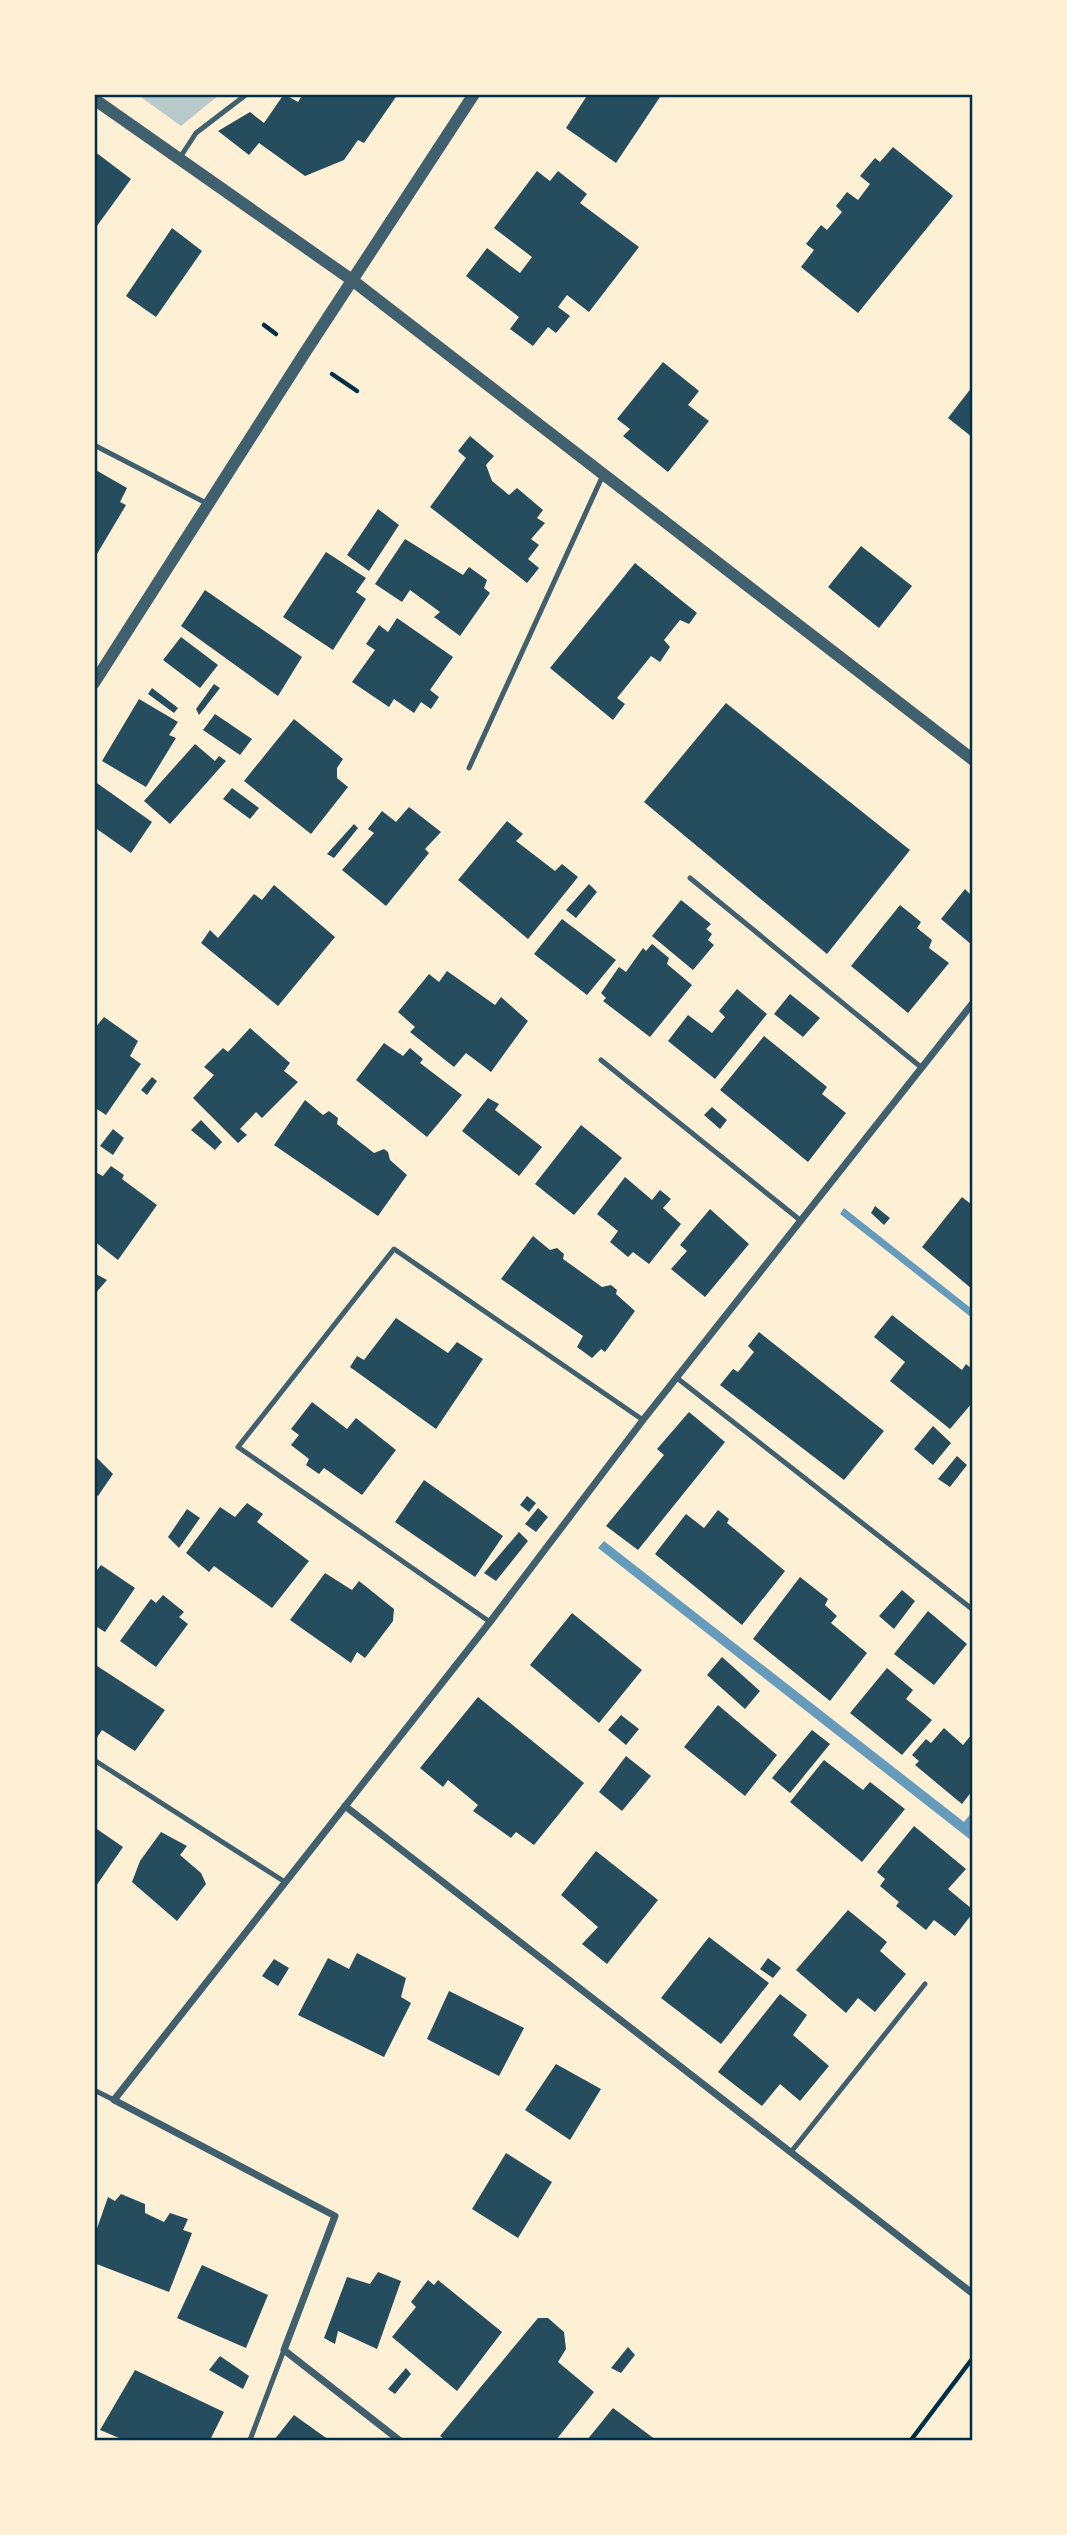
<svg xmlns="http://www.w3.org/2000/svg" width="1067" height="2535" viewBox="0 0 1067 2535" font-family="'DM Sans',sans-serif">
  <style>
    .green { fill: #b9caca }
    .water { fill: #669bbc }
    .building { fill: #264d5e }
    .lines { fill: none; stroke-linecap: round; stroke-linejoin: round }
    .path { stroke: #003049; stroke-width: 4.5 }
    .service { stroke: #3f606c; stroke-width: 5 }
    .minor { stroke: #3f606c; stroke-width: 7 }
    .tertiary { stroke: #3f606c; stroke-width: 12 }
    .neatline { fill: none; stroke: #003049; stroke-width: 2.5 }
  </style>
  <rect width="100%" height="100%" fill="#fdf0d5"/>
  <path class="green" d="M138,95H219L181,126Z"/>
  <g class="water">
    <path d="M844,1208L972,1309V1318L840,1214Z"/>
    <path d="M604,1541L964,1822L972,1812V1841L598,1548Z"/>
  </g>
  <g class="building">
    <path d="M284,94L298,102L303,94H398L364,143L358,140L344,160L305,176L259,143L249,155L218,131L250,112L264,123Z"/>
    <path d="M588,94H662L616,163L566,128Z"/>
    <path d="M893,147L953,196L858,313L801,267L814,250L806,244L821,225L827,230L842,212L836,206L847,192L858,200L870,184L860,176L875,158L880,162Z"/>
    <path d="M94,151L131,179L94,230Z"/>
    <path d="M537,171L550,181L558,171L587,194L580,203L639,247L589,312L567,295L558,307L570,316L556,333L548,327L533,346L510,329L519,317L466,276L487,248L520,273L532,257L494,228Z"/>
    <path d="M172,228L202,251L156,317L126,296Z"/>
    <path d="M663,362L699,391L688,405L709,421L668,472L623,436L630,429L617,419Z"/>
    <path d="M972,387V437L948,418Z"/>
    <path d="M470,436L494,456L486,465L492,481L509,495L517,488L543,510L537,518L545,523L531,539L539,545L528,559L539,568L527,583L430,507L466,458L458,451Z"/>
    <path d="M94,469L127,488L120,502L126,505L97,554L94,553Z"/>
    <path d="M378,509L399,525L369,571L347,555Z"/>
    <path d="M405,539L463,575L469,567L487,580L484,588L490,593L460,636L434,617L440,612L410,590L402,602L375,584Z"/>
    <path d="M861,546L912,586L879,628L828,587Z"/>
    <path d="M326,552L366,578L356,592L366,599L333,650L283,617Z"/>
    <path d="M635,563L697,613L689,624L680,620L664,640L670,647L660,662L651,656L617,698L625,704L613,720L550,668Z"/>
    <path d="M205,590L302,657L278,696L181,626Z"/>
    <path d="M397,618L453,657L430,690L439,697L431,709L421,702L414,713L394,699L389,707L352,682L375,650L366,644L379,625L388,632Z"/>
    <path d="M181,637L218,665L200,688L163,660Z"/>
    <path d="M214,684L220,688L199,715L196,709Z"/>
    <path d="M152,688L178,708L174,713L148,694Z"/>
    <path d="M139,699L178,722L169,735L176,738L146,787L102,761Z"/>
    <path d="M726,703L910,850L827,954L644,802Z"/>
    <path d="M215,714L252,739L240,755L203,730Z"/>
    <path d="M294,719L343,759L337,768V778L348,787L311,834L244,781Z"/>
    <path d="M195,744L215,761L219,756L226,761L170,824L144,801Z"/>
    <path d="M94,781L152,822L131,853L94,827Z"/>
    <path d="M232,788L259,808L250,819L223,799Z"/>
    <path d="M409,807L441,832L425,849L429,853L386,906L342,870L374,833L368,829L382,811L396,822Z"/>
    <path d="M507,821L523,834L516,841L555,871L562,864L578,877L528,939L458,880Z"/>
    <path d="M354,824L358,828L334,858L327,854Z"/>
    <path d="M589,884L597,892L576,918L566,910Z"/>
    <path d="M274,885L335,937L278,1006L201,943L210,930L218,938L254,894L262,900Z"/>
    <path d="M965,889L970,894L972,891V945L941,919Z"/>
    <path d="M681,900L711,924L706,929L712,934L708,940L714,945L693,970L652,936Z"/>
    <path d="M900,905L921,922L917,928L932,940L929,948L949,963L908,1013L851,966Z"/>
    <path d="M562,919L616,960L587,995L534,954Z"/>
    <path d="M652,944L669,958L667,964L692,985L650,1037L603,1001L606,998L601,993L619,967L626,972L643,948L646,951Z"/>
    <path d="M447,971L495,1005L501,997L528,1021L491,1072L466,1053L454,1067L410,1032L415,1027L398,1012L429,974L439,982Z"/>
    <path d="M737,989L767,1014L715,1079L668,1041L688,1015L712,1033L725,1017L719,1011Z"/>
    <path d="M790,994L820,1018L803,1037L774,1014Z"/>
    <path d="M104,1017L138,1041L130,1056L141,1064L106,1115L94,1107V1029Z"/>
    <path d="M250,1028L290,1063L284,1071L298,1082L262,1118L256,1112L240,1129L247,1135L238,1143L193,1098L214,1075L204,1067L223,1048L228,1052Z"/>
    <path d="M764,1036L827,1087L822,1094L846,1113L808,1162L720,1090Z"/>
    <path d="M384,1043L403,1056L410,1048L423,1059L420,1063L462,1095L427,1137L356,1080Z"/>
    <path d="M152,1077L157,1081L147,1095L141,1090Z"/>
    <path d="M488,1098L499,1104L495,1110L542,1147L519,1176L462,1131Z"/>
    <path d="M305,1100L323,1115L329,1111L338,1118L337,1124L374,1153L384,1149L388,1152L390,1160L407,1175L378,1216L274,1145Z"/>
    <path d="M712,1107L727,1120L720,1129L704,1115Z"/>
    <path d="M201,1120L222,1142L215,1150L191,1130Z"/>
    <path d="M581,1125L622,1158L574,1215L535,1184Z"/>
    <path d="M113,1129L124,1138L113,1155L100,1146Z"/>
    <path d="M111,1166L124,1175L122,1179L157,1205L118,1260L94,1241V1176L97,1173L103,1176Z"/>
    <path d="M625,1177L652,1200L660,1190L671,1199L663,1208L681,1224L649,1264L633,1252L628,1257L610,1242L618,1231L597,1214Z"/>
    <path d="M962,1197L972,1205V1289L922,1247Z"/>
    <path d="M875,1206L890,1218L884,1225L871,1213Z"/>
    <path d="M710,1209L749,1244L705,1297L671,1269L687,1251L680,1245Z"/>
    <path d="M533,1236L550,1250L557,1248L564,1254L563,1259L602,1287L611,1285L617,1290L616,1294L635,1311L605,1352L601,1349L592,1358L577,1347L583,1336L501,1279Z"/>
    <path d="M94,1273L107,1280L94,1295Z"/>
    <path d="M892,1315L962,1370L966,1364L972,1369V1403L950,1429L890,1381L905,1362L874,1337Z"/>
    <path d="M396,1318L448,1353L457,1342L483,1359L436,1429L350,1367L357,1356L364,1360Z"/>
    <path d="M759,1332L884,1431L844,1480L720,1385L733,1369L738,1372L754,1352L748,1346Z"/>
    <path d="M312,1402L347,1429L356,1418L396,1450L362,1495L324,1468L319,1474L306,1465L309,1459L291,1445L299,1435L291,1429Z"/>
    <path d="M689,1412L725,1442L638,1550L606,1526L664,1455L657,1449Z"/>
    <path d="M933,1426L951,1443L933,1465L914,1449Z"/>
    <path d="M957,1456L967,1465L950,1487L938,1479Z"/>
    <path d="M97,1458L113,1474L98,1496L94,1493V1461Z"/>
    <path d="M424,1480L503,1536L475,1577L395,1522Z"/>
    <path d="M527,1496L536,1503L529,1512L520,1505Z"/>
    <path d="M247,1503L263,1514L257,1522L309,1561L272,1608L214,1566L209,1572L186,1553L220,1507L235,1517Z"/>
    <path d="M538,1508L548,1517L536,1532L525,1524Z"/>
    <path d="M187,1509L200,1518L179,1548L168,1537Z"/>
    <path d="M718,1510L729,1519L727,1523L785,1571L742,1625L655,1554L686,1514L704,1528Z"/>
    <path d="M519,1532L528,1541L496,1581L484,1573Z"/>
    <path d="M101,1565L135,1588L105,1632L94,1625V1574Z"/>
    <path d="M325,1573L352,1590L359,1581L394,1609L393,1621L365,1658L357,1652L351,1663L290,1620Z"/>
    <path d="M800,1577L828,1599L825,1605L837,1616L831,1623L867,1653L830,1701L753,1639Z"/>
    <path d="M902,1590L915,1601L894,1629L879,1616Z"/>
    <path d="M163,1595L184,1612L179,1617L188,1624L156,1667L120,1641L151,1599L156,1603Z"/>
    <path d="M928,1611L967,1644L934,1685L894,1654Z"/>
    <path d="M572,1613L642,1670L599,1723L530,1665Z"/>
    <path d="M722,1657L760,1691L745,1709L707,1675Z"/>
    <path d="M94,1664L165,1710L135,1751L102,1730L96,1739L94,1738Z"/>
    <path d="M887,1668L913,1690L906,1699L932,1720L902,1755L850,1713Z"/>
    <path d="M478,1697L584,1783L534,1845L516,1832L511,1838L473,1811L478,1805L448,1780L443,1787L420,1768Z"/>
    <path d="M718,1705L777,1755L745,1796L684,1747Z"/>
    <path d="M621,1715L639,1729L626,1745L608,1730Z"/>
    <path d="M944,1728L963,1745L972,1734V1791L962,1804L915,1765L919,1761L912,1755L926,1739L931,1743Z"/>
    <path d="M812,1730L830,1744L790,1793L772,1778Z"/>
    <path d="M626,1756L651,1776L622,1811L599,1792Z"/>
    <path d="M824,1760L863,1790L870,1782L905,1809L862,1862L790,1802Z"/>
    <path d="M914,1826L966,1869L948,1889L972,1909V1914L955,1936L934,1920L926,1930L896,1906L899,1902L880,1886L885,1879L877,1872Z"/>
    <path d="M94,1827L123,1847L94,1889Z"/>
    <path d="M161,1832L187,1846L180,1855L201,1873L206,1884L177,1921L132,1882L140,1861Z"/>
    <path d="M596,1851L658,1900L607,1964L582,1944L598,1927L561,1895Z"/>
    <path d="M848,1910L887,1942L880,1951L906,1974L875,2012L858,1998L846,2013L796,1970Z"/>
    <path d="M709,1937L769,1983L721,2044L661,1998Z"/>
    <path d="M357,1953L406,1978L401,1997L411,2003L384,2057L298,2015L328,1958L349,1969Z"/>
    <path d="M768,1958L781,1968L773,1978L760,1969Z"/>
    <path d="M274,1959L289,1968L278,1986L262,1976Z"/>
    <path d="M449,1991L524,2028L499,2076L427,2039Z"/>
    <path d="M780,1994L807,2015L793,2035L829,2066L800,2101L780,2084L762,2106L718,2072Z"/>
    <path d="M556,2064L601,2089L570,2140L525,2110Z"/>
    <path d="M506,2153L552,2182L518,2238L472,2209Z"/>
    <path d="M121,2194L145,2204V2213L164,2222L170,2213L188,2219L183,2230L192,2233L169,2292L94,2263V2237L108,2197L115,2201Z"/>
    <path d="M202,2265L268,2295L246,2348L177,2318Z"/>
    <path d="M378,2272L401,2281L377,2349L338,2331L335,2344L324,2338L347,2277L370,2284Z"/>
    <path d="M428,2280L434,2285L438,2280L502,2332L457,2391L392,2337L416,2307L411,2302Z"/>
    <path d="M538,2318H548L564,2332L566,2349L558,2362L594,2392L556,2440H446L440,2436Z"/>
    <path d="M628,2347L635,2355L621,2373L611,2368Z"/>
    <path d="M220,2356L249,2376L243,2389L209,2370Z"/>
    <path d="M406,2368L411,2374L395,2394L388,2389Z"/>
    <path d="M135,2370L224,2412L210,2440H124L100,2430Z"/>
    <path d="M613,2408L656,2440H587Z"/>
    <path d="M294,2415L329,2440H274Z"/>
  </g>
  <g class="lines">
    <g class="path">
      <path d="M264,325L276,334"/>
      <path d="M332,374L357,391"/>
      <path d="M911,2440L972,2359"/>
    </g>
    <g class="service">
      <path d="M179,159L196,133L247,94"/>
      <path d="M94,445L208,504"/>
      <path d="M469,768L603,475"/>
      <path d="M690,878L922,1068"/>
      <path d="M601,1060L800,1220"/>
      <path d="M677,1378L972,1609"/>
      <path d="M490,1622L238,1447L394,1249L643,1420"/>
      <path d="M94,1760L285,1882"/>
      <path d="M94,2090L114,2100"/>
      <path d="M791,2152L925,1984"/>
      <path d="M250,2440L284,2350"/>
    </g>
    <g class="minor">
      <path d="M345,1806L972,2293"/>
      <path d="M399,2440L284,2350L335,2216L114,2100L490,1622L643,1420L972,1004"/>
    </g>
    <g class="tertiary">
      <path d="M94,99L352,280L972,759"/>
      <path d="M94,683L304,354L474,94"/>
    </g>
  </g>
  <rect width="1067" height="2535" fill="none" stroke="#fdf0d5" stroke-width="192"/>
  <rect x="96" y="96" width="875" height="2343" class="neatline"/>
</svg>
